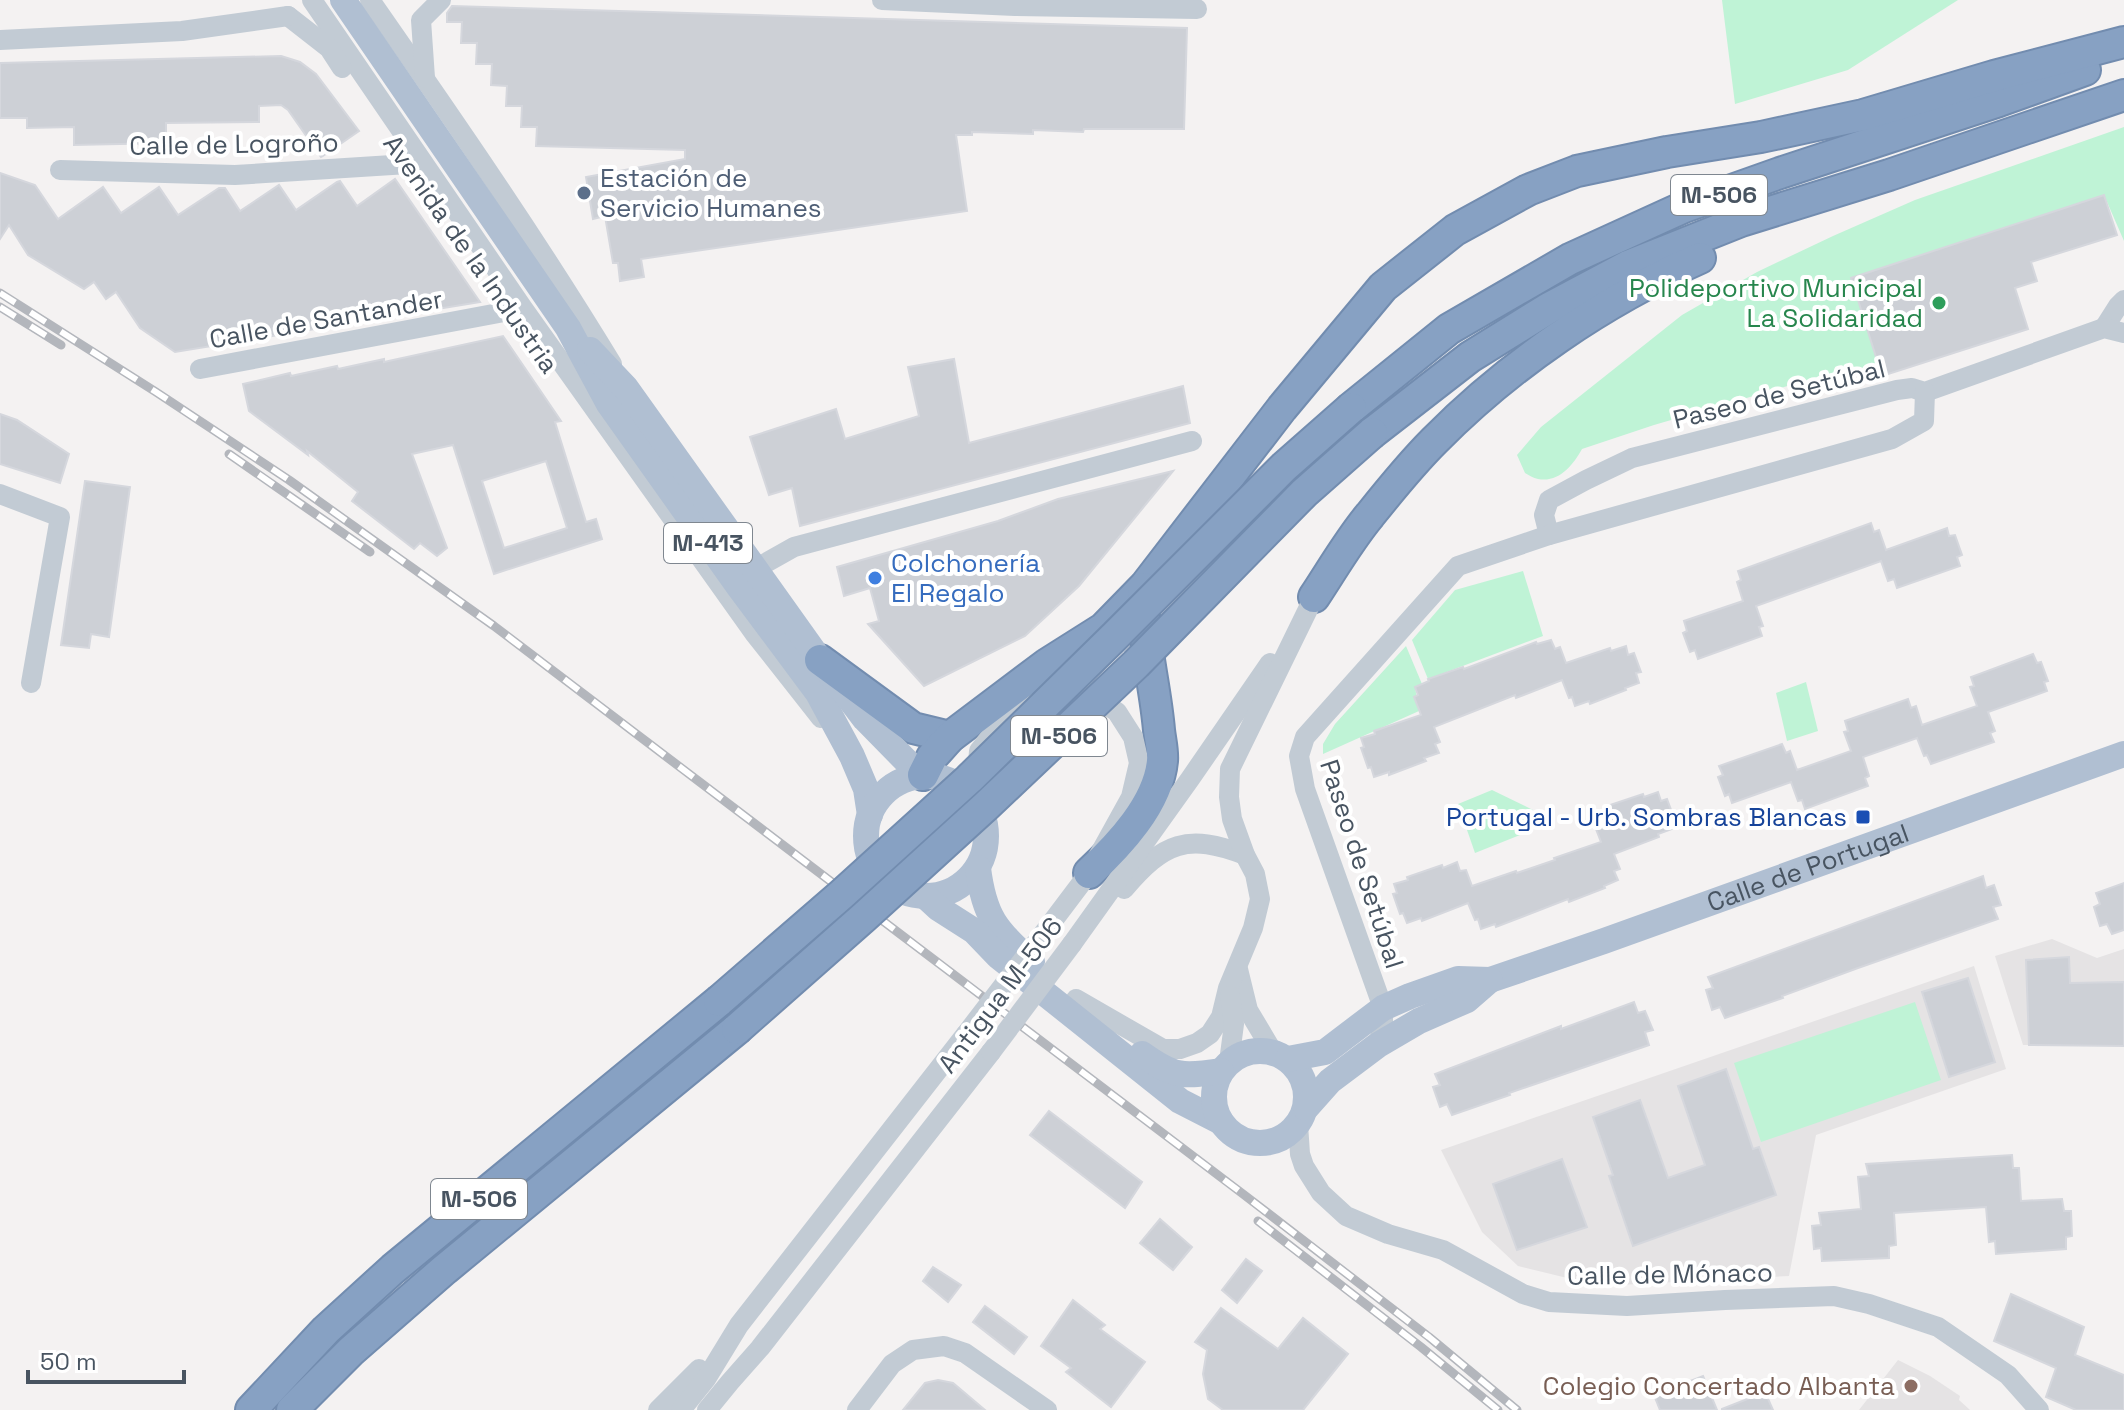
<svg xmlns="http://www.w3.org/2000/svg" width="2124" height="1410" viewBox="0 0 2124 1410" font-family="'Space Grotesk',sans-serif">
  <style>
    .education { fill: #e5e3e4 }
    .green { fill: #bff3d6 }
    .building { fill: #cdd0d6; stroke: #d5d7dd; stroke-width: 2; fill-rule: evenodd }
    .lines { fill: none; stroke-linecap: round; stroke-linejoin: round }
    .highway-casing { stroke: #728caf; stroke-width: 34 }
    .minor { stroke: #c2cbd4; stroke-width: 20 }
    .major { stroke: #b0bfd2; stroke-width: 26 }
    .highway { stroke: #87a1c3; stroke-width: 30 }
    .rail-casing { stroke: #b3b6bc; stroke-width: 9 }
    .rail { stroke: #fff; stroke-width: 6; stroke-dasharray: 18; stroke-linecap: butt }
    .highway-bridge-casing { stroke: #728caf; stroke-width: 34; stroke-linecap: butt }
    .minor-bridge { stroke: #c2cbd4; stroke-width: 20 }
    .highway-bridge { stroke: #87a1c3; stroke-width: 30 }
    .service-dot { fill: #5c6f8a; stroke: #fff; stroke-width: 3 }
    .leisure-dot { fill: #2e9e5b; stroke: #fff; stroke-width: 3 }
    .shop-dot { fill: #3f7fe0; stroke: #fff; stroke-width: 3 }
    .transit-dot { fill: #1a4fb4; stroke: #fff; stroke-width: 3 }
    .education-dot { fill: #8d6e63; stroke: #fff; stroke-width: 3 }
    .labels { text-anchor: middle; stroke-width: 8; stroke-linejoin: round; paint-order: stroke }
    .shield { fill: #fff; stroke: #7f8790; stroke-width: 2 }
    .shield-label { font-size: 24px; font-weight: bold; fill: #485461 }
    .street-label { font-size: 26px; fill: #485461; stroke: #fff }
    .service-label { font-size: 26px; fill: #4e5e75; stroke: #fff; text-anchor: start }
    .leisure-label { font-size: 26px; fill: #27864d; stroke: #fff; text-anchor: end }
    .shop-label { font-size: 26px; fill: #366cbe; stroke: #fff; text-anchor: start }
    .transit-label { font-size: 26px; fill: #164399; stroke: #fff; text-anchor: end }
    .education-label { font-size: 26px; fill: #785e54; stroke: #fff; text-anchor: end }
  </style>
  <rect width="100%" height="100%" fill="#f4f2f2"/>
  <g class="education">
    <path d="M2052,939L2097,958L2124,949V1046L2023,1045L1995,956Z"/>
    <path d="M1974,966L2006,1069L1816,1135L1789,1276L1600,1286L1518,1266L1482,1232L1441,1150Z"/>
    <path d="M1898,1360L1930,1376L1960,1396L1959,1400L1970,1410H1859Z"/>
  </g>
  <g class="green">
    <path d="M1722,0H1958L1848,70L1735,104Z"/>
    <path d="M2124,127V241L2104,195L1852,278L1879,365L1826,384L1822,376L1654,425L1582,449C1573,465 1559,483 1538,479C1533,478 1529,475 1525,473L1517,455L1541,427L1682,315L1757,272L1833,236L1915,200Z"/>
    <path d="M1523,571L1543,636L1428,679L1412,640L1455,590Z"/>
    <path d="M1406,646L1422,684L1415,687L1419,711L1323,754V744L1335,724Z"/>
    <path d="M1806,682L1818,731L1787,741L1776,693Z"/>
    <path d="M1492,790L1533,810L1520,835L1475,853L1458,804Z"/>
    <path d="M1915,1002L1941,1080L1761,1142L1734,1063Z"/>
  </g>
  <g class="building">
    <path d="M452,6L1187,28L1184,129H1084L1083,132L1033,130V134L972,132V135H956L967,211L641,259L644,277L620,281L618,263H613L605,216L593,219L586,177L685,159V150L536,146L537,127H521L522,106H506L507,86L491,85L492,64H476L477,43H461L462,22H447V13Z"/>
    <path d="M281,56L300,62L316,74L359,131L323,156L321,157L288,110L281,105L259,106V122L166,123V143L74,145V127L27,128V118H0V63Z"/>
    <path d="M0,173L35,185L58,219L103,187L121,213L159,187L178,215L219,188H225L240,211L279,185L296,210L337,182L340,181L357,206L395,179L480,302L175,352L140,328L116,292L106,299L94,282L84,289L28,255L9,225L0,239Z"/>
    <path d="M2104,195L2117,235L2031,262L2037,281L2015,288L2028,329L1882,376L1851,278Z"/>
    <path d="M503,336L561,421L555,422L586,522L596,519L602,539L494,574L453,445L412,454L447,548L437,556L420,543L414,549L352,501L358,492L307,451L308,455L249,411L243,384L290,373L291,376L337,366L338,369L384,359V362ZM546,461L567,528L504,548L482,481Z"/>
    <path d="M954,359L969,443L1183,386L1190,423L800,526L792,488L769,495L750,437L836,409L845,439L919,416L908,367Z"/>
    <path d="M0,414L17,420L69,454L60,483L0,464Z"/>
    <path d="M1173,471L1079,586L1025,636L924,686L868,624L879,621L870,588L844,596L837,567L998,521L1058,499Z"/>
    <path d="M85,481L130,487L109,637L91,634L89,648L61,645Z"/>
    <path d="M1871,523L1874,532L1879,530L1886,550L1947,528L1949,536L1955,535L1962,555L1957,557L1960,566L1897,588L1894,579L1888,581L1881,561L1756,606L1763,626L1759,627L1762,636L1698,659L1695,650L1690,652L1683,633L1687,631L1684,621L1743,601L1737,582L1741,580L1738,571Z"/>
    <path d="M1551,640L1555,649L1560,647L1566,663L1610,648L1611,651L1626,646L1628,655L1634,653L1641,672L1636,673L1639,683L1625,688L1626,690L1590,704L1589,701L1575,706L1572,697L1569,698L1562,680L1516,698L1515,695L1434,727L1440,742L1435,744L1439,753L1424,758L1426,761L1389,775V772L1374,777L1371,767L1368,768L1361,748L1364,747L1361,738L1375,734L1374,731L1421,715L1414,697L1418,695L1415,687L1429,681L1428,679L1463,667L1464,669L1536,642L1537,644Z"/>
    <path d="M2033,654L2037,663L2041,662L2048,681L2044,682L2047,691L1988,712L1995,731L1990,733L1994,742L1931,764L1927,755L1924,756L1917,738L1863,757L1869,776L1865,778L1868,786L1805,809L1802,800L1798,801L1791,782L1732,803L1729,794L1725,796L1718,777L1723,775L1719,766L1782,744L1786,753L1790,751L1797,770L1851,751L1844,732L1848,731L1845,721L1908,699L1911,708L1916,706L1922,725L1977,706L1970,687L1974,686L1971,677Z"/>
    <path d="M1658,792L1661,801L1667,799L1674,818L1668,820L1672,829L1658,834L1659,837L1614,854L1620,869L1614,871L1618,880L1604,886L1605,888L1569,902L1568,899L1496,927L1495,924L1481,929L1478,919L1475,920L1468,903L1422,921L1421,918L1407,923L1403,913L1400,914L1393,894L1397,893L1394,884L1408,880L1407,877L1442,865L1443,868L1457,862L1460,871L1466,870L1472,886L1516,871L1517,873L1555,860L1554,858L1601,842L1594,824L1598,823L1595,814L1609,809L1607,806L1643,794L1644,797Z"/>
    <path d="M1983,876L1986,888L1994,885L2001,905L1993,907L1998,919L1858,968L1782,996L1783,998L1725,1018L1720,1007L1712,1010L1706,990L1713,988L1708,977Z"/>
    <path d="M2124,883V930L2112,934L2107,924L2100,926L2094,907L2100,904L2096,893Z"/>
    <path d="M2069,957L2070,983L2124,982V1046L2029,1045L2026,960Z"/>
    <path d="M1968,978L1995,1062L1949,1077L1922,992Z"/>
    <path d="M1634,1002L1638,1013L1645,1011L1653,1030L1645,1032L1649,1045L1509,1093L1510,1095L1452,1115L1447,1104L1440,1107L1433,1087L1440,1085L1435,1074L1561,1026V1029Z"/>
    <path d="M1726,1069L1753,1149L1759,1147L1776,1195L1633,1246L1609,1176L1613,1175L1593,1117L1640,1100L1668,1178L1705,1165L1678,1086Z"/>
    <path d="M1049,1111L1142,1182L1125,1208L1030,1135Z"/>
    <path d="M2012,1155L2013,1168H2019L2021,1201L2062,1199L2064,1211H2071L2072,1236L2066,1237V1249L1996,1254L1995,1241L1989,1242L1986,1207L1894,1213L1896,1245L1889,1246V1258L1822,1261L1821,1248L1814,1249L1812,1226L1821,1225L1819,1213L1861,1209L1858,1177L1869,1176L1866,1164Z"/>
    <path d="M1562,1159L1587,1227L1517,1250L1493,1184Z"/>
    <path d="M1160,1219L1192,1247L1173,1270L1140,1243Z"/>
    <path d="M1246,1259L1262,1271L1237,1303L1222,1290Z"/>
    <path d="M933,1267L961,1285L948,1302L923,1281Z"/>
    <path d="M2011,1294L2084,1327L2075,1355L2124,1375V1410H2076L2046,1397L2056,1368L1994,1341Z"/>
    <path d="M1073,1300L1105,1325L1100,1329L1145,1362L1111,1407L1066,1372L1071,1368L1041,1346Z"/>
    <path d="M985,1306L1027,1337L1014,1354L973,1322Z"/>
    <path d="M1221,1308L1278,1349L1303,1318L1348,1354L1303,1410H1223L1208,1399L1203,1374L1207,1350L1195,1342Z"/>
    <path d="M1703,1376L1717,1410H1660L1654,1395Z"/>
    <path d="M938,1380L953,1383L985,1410H903L925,1383Z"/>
    <path d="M1765,1392L1773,1410H1722V1409Z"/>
  </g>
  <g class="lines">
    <g class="highway-casing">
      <g id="highway">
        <path d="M1351,408L1449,329L1570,259L1684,207L1780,173L1999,101L2085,70"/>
        <path d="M1372,433L1470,357L1549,308L1628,266L1741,221L1889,175L2124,95"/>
        <path d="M1314,597C1332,570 1349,540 1370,515C1390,490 1411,464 1434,441C1509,365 1603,301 1700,258"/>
        <path d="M820,660L913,728L950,737"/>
        <path d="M923,775L932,757L950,737L1047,664L1104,628L1145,586L1282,408L1383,287L1455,230L1528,190L1577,171L1667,152L1761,137L1863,115L1994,76L2124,42"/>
        <path d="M1089,873C1119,845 1158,804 1162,761C1163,751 1160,740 1159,730C1155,682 1141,637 1144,588"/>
        <path d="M251,1410L326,1330L393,1269L719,1001"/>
        <path d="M292,1410L351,1351L445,1269L737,1029"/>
      </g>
    </g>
    <g class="minor">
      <path d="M312,0L522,307L754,633L821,718"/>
      <path d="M370,0C453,119 536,239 612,364"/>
      <path d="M882,0L1015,6L1197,9"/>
      <path d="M288,16L329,48L342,68"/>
      <path d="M0,40L182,31L288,16"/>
      <path d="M425,78L421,20L441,0"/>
      <path d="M60,170L235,175L408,164"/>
      <path d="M2104,328L2118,306L2124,300"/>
      <path d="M200,369L509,311"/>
      <path d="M0,494L60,517L31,683"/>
      <path d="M1549,535L1544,515L1549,500L1586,480L1632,458L1897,390L1912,388L1925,392L2104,328L2124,333"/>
      <path d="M755,569L794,547L1192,441"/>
      <path d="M978,763L979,751L998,727L1036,703L1066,695L1095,697L1117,712L1133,737L1139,763L1131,797L1089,873L1049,926"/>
      <path d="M1124,889C1164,842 1187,833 1245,855"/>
      <path d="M1072,944L1190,779L1270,663"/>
      <path d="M1238,969L1248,1010L1273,1052"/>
      <path d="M1076,999L1163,1049H1180L1197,1043L1210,1034L1221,1017L1228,988L1253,928L1260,899L1255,874L1245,855L1232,819L1229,797L1230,769L1314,597"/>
      <path d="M1378,1045L1383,1026V1008L1305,789L1299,756L1305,737L1458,566L1549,535L1892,439L1924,421L1925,392"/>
      <path d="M1229,1062L1234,1024L1230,996"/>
      <path d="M1298,1124L1300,1154L1304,1166L1321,1193L1346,1216L1388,1234L1443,1250L1523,1294L1549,1302L1627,1306L1725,1300L1834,1296L1869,1304L1938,1327L2008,1375L2039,1410"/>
      <path d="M658,1410L699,1369"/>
      <path d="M681,1410L706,1379L739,1325L966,1034"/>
      <path d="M707,1410L730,1382L760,1348L991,1052"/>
      <path d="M857,1410L892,1364L913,1350L944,1346L965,1353L1047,1410"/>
    </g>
    <g class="major">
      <path d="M343,0L568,328L609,404L739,587L818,693L852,756L866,789L870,815"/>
      <path d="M590,350L626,388L820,660L865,719L921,776"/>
      <circle cx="926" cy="836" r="60"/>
      <path d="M978,868C984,916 996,931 1032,962"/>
      <path d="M925,896L938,908L974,931L998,956L1180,1101L1221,1122"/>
      <circle cx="1260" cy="1097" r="46"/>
      <path d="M1142,1054C1174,1077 1183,1077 1221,1071"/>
      <path id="s1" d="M1288,1059L1325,1052L1383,1008L1410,996L1458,979L1490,980L1604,941L2124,754"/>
      <path d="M1306,1108L1330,1081L1378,1045L1419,1021L1467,1000L1490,980"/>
    </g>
    <use href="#highway" class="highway"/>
    <g class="rail-casing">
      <g id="rail">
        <path d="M0,293L156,392L289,480L494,626L1243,1194L1429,1337L1517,1410"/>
        <path d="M0,307L61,345"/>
        <path d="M229,454L370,552"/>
        <path d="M1258,1221L1421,1347L1498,1410"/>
      </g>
    </g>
    <use href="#rail" class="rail"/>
    <g class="highway-bridge-casing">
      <g id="highway-bridge">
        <path d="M719,1001L841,895L969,779L1115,636L1284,467L1351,408"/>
        <path d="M737,1029L864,917L986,806L1136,664L1304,493L1372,433"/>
      </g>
    </g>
    <g class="minor-bridge">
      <path d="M966,1034L1049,926"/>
      <path d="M991,1052L1072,944"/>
    </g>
    <use href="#highway-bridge" class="highway-bridge"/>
  </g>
  <circle class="service-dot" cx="584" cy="193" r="8"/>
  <circle class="leisure-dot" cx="1939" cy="303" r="8"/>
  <circle class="shop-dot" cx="875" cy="578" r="8"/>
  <rect class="transit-dot" x="1855" y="809" width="16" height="16" rx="4"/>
  <circle class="education-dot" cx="1911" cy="1386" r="8"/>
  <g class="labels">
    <g class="shield">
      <rect x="1671" y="175" width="96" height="40" rx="6"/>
      <rect x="664" y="523" width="88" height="40" rx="6"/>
      <rect x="1011" y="716" width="96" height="40" rx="6"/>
      <rect x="431" y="1179" width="96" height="40" rx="6"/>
    </g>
    <g class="shield-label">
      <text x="1719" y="203">M-506</text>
      <text x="708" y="551">M-413</text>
      <text x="1059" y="744">M-506</text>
      <text x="479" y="1207">M-506</text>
    </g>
    <g class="street-label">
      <text transform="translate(234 144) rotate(-1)" y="9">Calle de Logroño</text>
      <text transform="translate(471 254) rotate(55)" y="9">Avenida de la Industria</text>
      <text transform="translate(326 319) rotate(-10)" y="9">Calle de Santander</text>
      <text transform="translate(1779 394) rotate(-14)" y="9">Paseo de Setúbal</text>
      <text transform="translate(1362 864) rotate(72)" y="9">Paseo de Setúbal</text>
      <text dy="9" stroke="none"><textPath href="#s1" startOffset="560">Calle de Portugal</textPath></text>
      <text transform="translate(1000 995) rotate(-53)" y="9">Antigua M-506</text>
      <text transform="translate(1670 1274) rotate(-1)" y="9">Calle de Mónaco</text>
    </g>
    <g class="service-label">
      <text x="600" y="187">Estación de<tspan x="600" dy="30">Servicio Humanes</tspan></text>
    </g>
    <g class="leisure-label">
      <text x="1923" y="297">Polideportivo Municipal<tspan x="1923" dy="30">La Solidaridad</tspan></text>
    </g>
    <g class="shop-label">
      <text x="891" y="572">Colchonería<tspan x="891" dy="30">El Regalo</tspan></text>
    </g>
    <g class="transit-label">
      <text x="1847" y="826">Portugal - Urb. Sombras Blancas</text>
    </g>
    <g class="education-label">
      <text x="1895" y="1395">Colegio Concertado Albanta</text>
    </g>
  </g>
  <path d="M28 1370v12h156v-12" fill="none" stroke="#485461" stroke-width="4"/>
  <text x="40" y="1370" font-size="24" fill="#485461" stroke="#ffffff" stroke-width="6" paint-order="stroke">50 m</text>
</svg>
